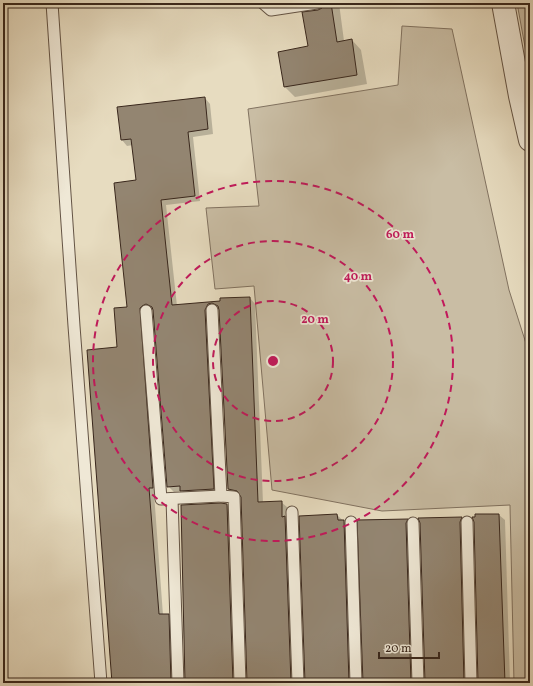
<svg xmlns="http://www.w3.org/2000/svg" width="533" height="686" viewBox="0 0 533 686" font-family="Vollkorn,serif">
  <style>
    .green { fill: #c9bda4; stroke: #817260 }
    .shadow { fill: #0003 }
    .building { fill: #938571; stroke: #39271c }
    .lines { fill: none; stroke-linecap: round; stroke-linejoin: round }
    .service-casing { stroke: #645445; stroke-width: 13 }
    .tertiary-casing { stroke: #645445; stroke-width: 24 }
    .service { stroke: #efe8d6; stroke-width: 11 }
    .tertiary { stroke: #efe8d6; stroke-width: 22 }
    .ring { fill: none; stroke: #c2185b; stroke-width: 2; stroke-dasharray: 7 5 }
    .centre { fill: #c2185b; stroke: #efe8d6; stroke-width: 2 }
    .ring-label { font-size: 12px; text-anchor: middle; font-weight: bold; fill: #c2185b; stroke: #efe8d6; stroke-width: 3.5; stroke-linejoin: round; paint-order: stroke }
  </style>
  <rect width="100%" height="100%" fill="#e7dcc0"/>
  <filter id="stains"><feTurbulence type="fractalNoise" baseFrequency=".005" numOctaves="4"/><feColorMatrix values="0 0 0 0 .2 0 0 0 0 .09 0 0 0 0 .02 0 0 0 .5 -.17"/></filter>
  <radialGradient id="worn" r=".72"><stop offset=".6" stop-color="#630" stop-opacity="0"/><stop offset="1" stop-color="#630" stop-opacity=".3"/></radialGradient>
  <g class="green">
    <path d="M517,3H530V74Z"/>
    <path d="M402,26L452,29L509,290L530,356V683H514L510,505L382,511L272,490L254,286L215,289L206,208L259,206L248,109L398,85Z"/>
  </g>
  <g class="shadow">
    <path d="M3,3H18V4L3,5Z"/>
    <path d="M306,3H339L344,41L352,40L361,50L367,84L295,97L285,87L279,53L309,47L319,11L324,6L311,8Z"/>
    <path d="M205,98L210,104L213,134L193,137L200,201L166,205L177,306L250,298L255,304L263,503L281,502L287,507L297,683H248L242,496L234,495L229,489L220,309L213,310L219,495L187,496L182,491L174,492L168,486L154,310L152,309L147,311L158,493H154L163,615H168L174,620L176,683H113L128,308L137,181L133,145L127,146L122,140L118,108Z"/>
    <path d="M227,505L232,510L238,683H186Z"/>
    <path d="M337,515L350,527L354,683H306Z"/>
    <path d="M499,515L505,520L510,683H479Z"/>
    <path d="M462,518L467,524L469,683H426L421,523L420,519Z"/>
    <path d="M407,520L413,525L416,683H364L359,521Z"/>
  </g>
  <g class="building">
    <path d="M324,3H331L337,42L352,39L357,75L284,87L278,52L308,46L302,12L318,10L322,8Z"/>
    <path d="M205,97L208,129L188,132L195,196L161,200L172,305L220,301V298L250,297L258,502L282,501V517L285,516L291,683H247L241,497L237,491L228,489L219,310L218,306L212,303L208,304L205,310L214,489L180,491V486L167,487L153,310L152,307L146,304L142,306L140,308L153,488H149L159,614H169L171,683H112L87,350L117,347L114,308L127,307L114,183L136,180L131,139L121,140L117,107Z"/>
    <path d="M221,503L227,504L233,683H185L181,505Z"/>
    <path d="M337,514L338,520H344L349,683H305L299,516Z"/>
    <path d="M475,514H499L505,683H478L474,522L472,517H475Z"/>
    <path d="M462,517L460,522L464,683H425L420,523L418,518Z"/>
    <path d="M408,519L406,523L411,683H363L357,520Z"/>
  </g>
  <g class="lines">
    <g class="service-casing">
      <g id="service">
        <path d="M52,3L74,326L101,683"/>
        <path d="M263,3L271,10L317,3"/>
        <path d="M212,310L221,496L234,497L240,683"/>
        <path d="M146,311L161,499L221,496"/>
        <path d="M172,499L178,683"/>
        <path d="M292,512L298,683"/>
        <path d="M351,522L356,683"/>
        <path d="M467,522L471,683"/>
        <path d="M413,523L418,683"/>
      </g>
    </g>
    <g class="tertiary-casing">
      <path id="tertiary" d="M503,3L520,96L530,140"/>
    </g>
    <use href="#service" class="service"/>
    <use href="#tertiary" class="tertiary"/>
  </g>
  <g class="ring">
    <circle cx="273" cy="361" r="60"/>
    <circle cx="273" cy="361" r="120"/>
    <circle cx="273" cy="361" r="180"/>
  </g>
  <circle cx="273" cy="361" r="6" class="centre"/>
  <g class="ring-label">
    <text x="400" y="238">60 m</text>
    <text x="358" y="280">40 m</text>
    <text x="315" y="323">20 m</text>
  </g>
  <rect width="533" height="686" fill="none" stroke="#e7dcc0" stroke-width="16"/>
  <rect x="4" y="4" width="525" height="678" fill="none" stroke="#39271c" stroke-width="2"/>
  <rect x="8" y="8" width="517" height="670" fill="none" stroke="#39271c"/>
  <path d="M379 652v6h60v-6" fill="none" stroke="#39271c" stroke-width="2"/>
  <text x="385" y="652" font-size="12" fill="#39271c" stroke="#efe8d6" stroke-width="3" paint-order="stroke">20 m</text>
  <rect width="100%" height="100%" filter="url(#stains)"/>
  <rect width="100%" height="100%" fill="url(#worn)"/>
</svg>
